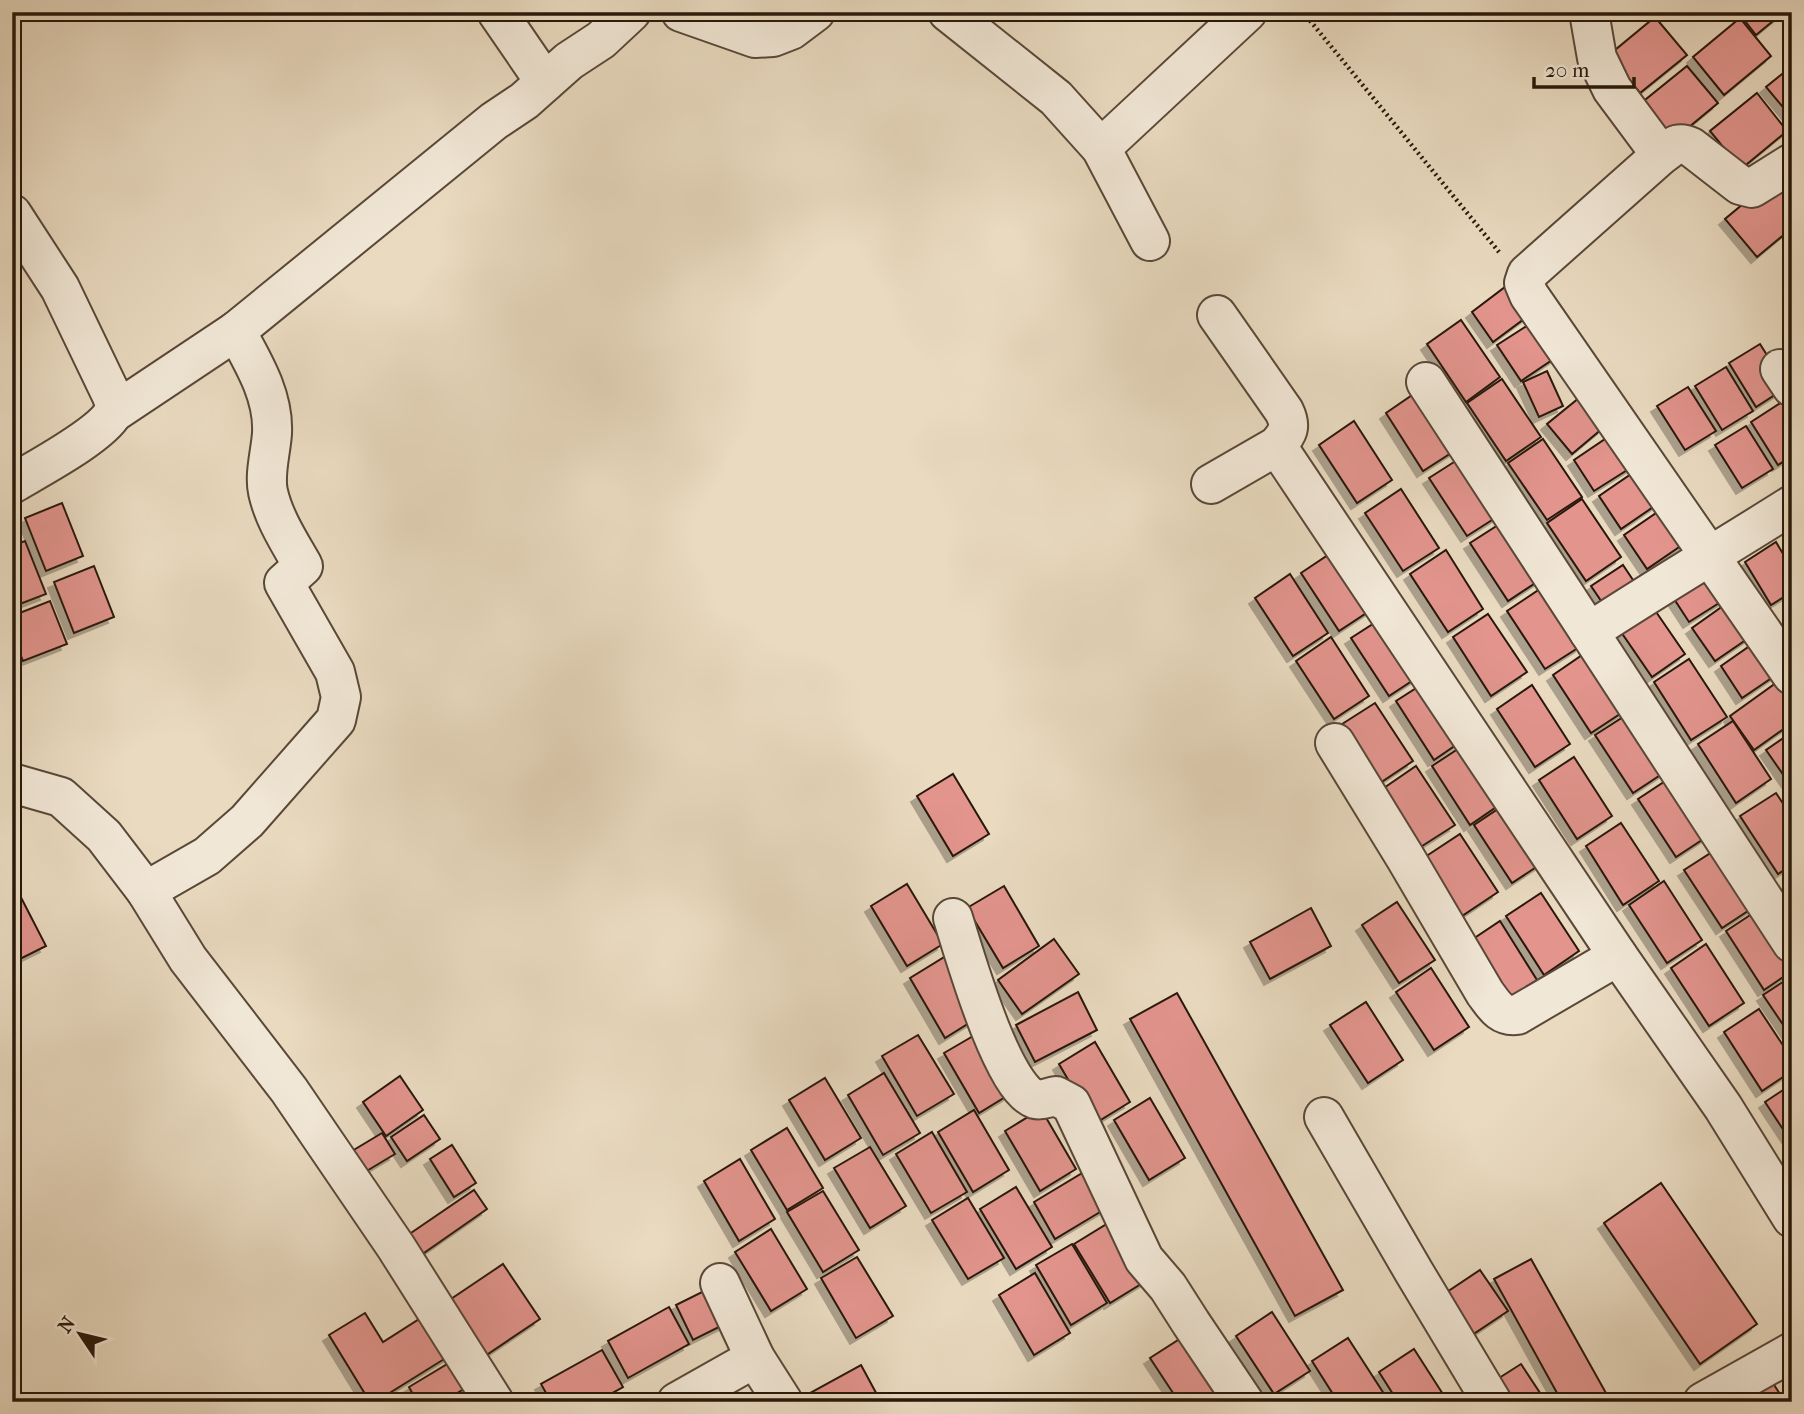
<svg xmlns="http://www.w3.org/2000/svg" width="1804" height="1414" viewBox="0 0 1804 1414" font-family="'IM FELL French Canon',serif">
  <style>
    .building { fill: #e2948d; stroke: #29180a; stroke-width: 2; filter: url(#shadow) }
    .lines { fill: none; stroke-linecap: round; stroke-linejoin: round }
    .minor-casing { stroke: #594838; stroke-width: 42 }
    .path { stroke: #29180a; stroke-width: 4.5; stroke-dasharray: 2 3.5; stroke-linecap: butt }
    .minor { stroke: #f1e7d6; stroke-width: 38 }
  </style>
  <defs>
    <filter id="shadow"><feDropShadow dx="-6" dy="6" stdDeviation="0" flood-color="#0004"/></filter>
  </defs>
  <rect width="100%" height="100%" fill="#e9dac0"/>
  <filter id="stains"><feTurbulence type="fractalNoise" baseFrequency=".00286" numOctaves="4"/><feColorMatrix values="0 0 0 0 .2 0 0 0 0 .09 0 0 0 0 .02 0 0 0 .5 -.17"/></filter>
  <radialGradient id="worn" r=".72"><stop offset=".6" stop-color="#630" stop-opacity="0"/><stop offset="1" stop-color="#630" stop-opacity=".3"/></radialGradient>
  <g class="building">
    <path d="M1738,12H1784L1756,35Z"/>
    <path d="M1655,17L1687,55L1640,93L1609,55Z"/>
    <path d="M1740,18L1771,56L1724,95L1693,57Z"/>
    <path d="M1687,66L1718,103L1671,142L1640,104Z"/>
    <path d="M1792,66V118L1766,87Z"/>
    <path d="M1757,93L1787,131L1741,169L1710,131Z"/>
    <path d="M1792,171V201L1777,183Z"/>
    <path d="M1772,180L1792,205V228L1757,257L1725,219Z"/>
    <path d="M1505,287L1528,316L1493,342L1472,312Z"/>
    <path d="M1461,320L1500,377L1466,402L1427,344Z"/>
    <path d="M1536,320L1558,356L1521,381L1497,345Z"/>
    <path d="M1760,344L1787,387L1756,407L1729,363Z"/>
    <path d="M1726,367L1753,411L1722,430L1695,386Z"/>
    <path d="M1547,371L1563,406L1539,417L1523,382Z"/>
    <path d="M1502,379L1541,437L1506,461L1467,403Z"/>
    <path d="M1688,387L1716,431L1685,450L1657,406Z"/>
    <path d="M1421,389L1459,448L1423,471L1386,413Z"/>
    <path d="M1579,398L1603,428L1572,454L1547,424Z"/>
    <path d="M1782,402L1792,418V456L1778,465L1751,422Z"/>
    <path d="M1354,421L1392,480L1357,503L1319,445Z"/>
    <path d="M1746,426L1773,469L1742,488L1715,445Z"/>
    <path d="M1611,435L1632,467L1594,491L1574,460Z"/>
    <path d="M1543,439L1582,497L1547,520L1508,463Z"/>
    <path d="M1465,455L1503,513L1467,536L1429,478Z"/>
    <path d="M1637,470L1659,503L1621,529L1599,496Z"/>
    <path d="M1401,489L1439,548L1403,571L1365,513Z"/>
    <path d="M1582,499L1621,557L1586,581L1547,523Z"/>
    <path d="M62,503L83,556L46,571L25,518Z"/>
    <path d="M1662,509L1685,543L1647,569L1624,535Z"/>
    <path d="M1506,520L1543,578L1508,601L1470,543Z"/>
    <path d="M25,541L46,594L12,607V546Z"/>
    <path d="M1776,542L1792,569V592L1771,605L1745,562Z"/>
    <path d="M1337,549L1374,608L1339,631L1301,573Z"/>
    <path d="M1446,550L1483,609L1448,632L1410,574Z"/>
    <path d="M1706,564L1727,598L1689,622L1667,588Z"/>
    <path d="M1623,565L1641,592L1610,614L1591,586Z"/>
    <path d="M94,566L114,617L74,633L54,582Z"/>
    <path d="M1290,574L1328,633L1293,656L1255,598Z"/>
    <path d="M1543,587L1581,646L1545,669L1507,611Z"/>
    <path d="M50,601L67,644L23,661L12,633V616Z"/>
    <path d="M1730,601L1753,635L1715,661L1692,628Z"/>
    <path d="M1652,606L1685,654L1652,677L1619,629Z"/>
    <path d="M1488,614L1527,672L1491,696L1453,637Z"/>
    <path d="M1387,615L1424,673L1389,696L1351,638Z"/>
    <path d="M1331,637L1369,696L1334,719L1296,661Z"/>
    <path d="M1754,643L1776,675L1742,698L1721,666Z"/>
    <path d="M1588,651L1626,710L1591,733L1553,675Z"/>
    <path d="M1689,659L1727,717L1691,740L1654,682Z"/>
    <path d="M1787,675L1792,682V723L1754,750L1730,716Z"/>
    <path d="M1432,678L1469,736L1434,760L1396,701Z"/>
    <path d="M1532,685L1570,744L1535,767L1497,709Z"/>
    <path d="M1375,703L1413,761L1377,785L1339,726Z"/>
    <path d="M1631,712L1668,770L1633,793L1595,735Z"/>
    <path d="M1733,721L1771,779L1736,803L1698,744Z"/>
    <path d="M1792,732V781L1789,783L1766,750Z"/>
    <path d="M1467,743L1505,801L1470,825L1432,766Z"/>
    <path d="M1574,757L1612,816L1577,839L1539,780Z"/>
    <path d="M1416,766L1455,825L1419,848L1381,790Z"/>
    <path d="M953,774L989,834L953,856L917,796Z"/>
    <path d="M1673,776L1711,834L1676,857L1638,799Z"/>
    <path d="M1776,793L1792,817V865L1778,874L1740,816Z"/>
    <path d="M1510,801L1547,860L1512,883L1474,825Z"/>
    <path d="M1621,823L1659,881L1623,905L1586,846Z"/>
    <path d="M1460,834L1498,892L1462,916L1425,857Z"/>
    <path d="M1720,847L1757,905L1722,928L1684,870Z"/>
    <path d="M12,880L46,946L16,961L12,954Z"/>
    <path d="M1664,881L1702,940L1667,963L1629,905Z"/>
    <path d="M907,884L943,944L907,966L871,906Z"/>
    <path d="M1004,886L1039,946L1003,968L967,908Z"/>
    <path d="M1541,893L1579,951L1544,975L1506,916Z"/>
    <path d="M1397,902L1435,960L1399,983L1362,925Z"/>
    <path d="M1311,908L1331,946L1270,979L1250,942Z"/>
    <path d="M1761,908L1792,956V971L1764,990L1726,931Z"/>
    <path d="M1500,921L1537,980L1502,1003L1464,945Z"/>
    <path d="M1054,939L1079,974L1022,1014L998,980Z"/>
    <path d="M1706,944L1744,1003L1709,1026L1671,968Z"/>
    <path d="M946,956L982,1015L945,1038L910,978Z"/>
    <path d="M1431,968L1469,1027L1434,1050L1396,992Z"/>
    <path d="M1792,976V1038L1763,995Z"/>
    <path d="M1078,992L1097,1030L1035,1062L1016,1025Z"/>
    <path d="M1177,993L1343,1290L1295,1316L1130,1019Z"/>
    <path d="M1366,1002L1403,1060L1368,1083L1330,1025Z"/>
    <path d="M1759,1009L1792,1059V1071L1762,1091L1724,1032Z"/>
    <path d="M980,1032L1015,1091L979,1113L944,1053Z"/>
    <path d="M918,1035L954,1094L917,1116L882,1056Z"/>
    <path d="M1095,1042L1130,1102L1094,1124L1059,1064Z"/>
    <path d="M884,1073L920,1133L883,1155L848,1095Z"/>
    <path d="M400,1076L423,1110L386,1136L363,1102Z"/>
    <path d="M825,1078L861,1138L825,1160L789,1100Z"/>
    <path d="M1792,1084V1143L1765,1102Z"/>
    <path d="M1150,1098L1185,1158L1149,1180L1114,1120Z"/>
    <path d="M1041,1109L1076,1169L1040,1191L1005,1131Z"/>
    <path d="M974,1110L1009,1170L973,1192L938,1132Z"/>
    <path d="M424,1115L440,1139L407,1161L391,1137Z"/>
    <path d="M787,1128L823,1188L787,1210L751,1150Z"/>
    <path d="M932,1132L967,1192L931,1213L896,1154Z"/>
    <path d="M382,1133L395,1154L360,1175L347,1154Z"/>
    <path d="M452,1145L476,1183L454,1197L430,1159Z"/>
    <path d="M870,1147L906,1206L870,1228L834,1168Z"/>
    <path d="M740,1159L775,1219L739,1241L704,1181Z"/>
    <path d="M1094,1166L1115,1203L1055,1239L1034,1202Z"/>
    <path d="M1661,1183L1757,1324L1700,1364L1604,1223Z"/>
    <path d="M1016,1187L1052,1247L1016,1269L980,1209Z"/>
    <path d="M474,1190L487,1209L421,1255L408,1235Z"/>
    <path d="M823,1191L859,1250L823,1272L787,1212Z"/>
    <path d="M968,1198L1004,1258L968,1279L932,1220Z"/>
    <path d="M1110,1222L1146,1281L1110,1303L1074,1244Z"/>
    <path d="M771,1229L807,1289L771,1311L735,1252Z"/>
    <path d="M1072,1244L1107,1303L1071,1325L1036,1265Z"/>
    <path d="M857,1257L893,1316L856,1338L821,1278Z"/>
    <path d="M1531,1259L1611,1402H1562L1494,1279Z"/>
    <path d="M503,1264L540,1319L485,1356L448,1301Z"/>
    <path d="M1480,1270L1508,1311L1472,1335L1444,1294Z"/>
    <path d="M1035,1273L1070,1333L1034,1355L999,1295Z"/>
    <path d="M712,1287L729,1322L693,1340L676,1305Z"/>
    <path d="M669,1307L689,1344L628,1378L608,1341Z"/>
    <path d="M1272,1312L1310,1371L1274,1394L1236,1336Z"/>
    <path d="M365,1313L383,1342L424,1316L449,1356L375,1402H370L329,1335Z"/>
    <path d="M1186,1335L1224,1394L1211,1402H1179L1150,1358Z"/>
    <path d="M1348,1338L1386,1397L1378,1402H1338L1312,1361Z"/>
    <path d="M1414,1349L1448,1402H1398L1379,1372Z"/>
    <path d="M602,1350L623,1387L596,1402H551L541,1384Z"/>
    <path d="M459,1357L474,1383L442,1402H417L409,1387Z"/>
    <path d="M1521,1364L1546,1402H1495L1485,1387Z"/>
    <path d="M861,1365L881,1402H801L799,1399Z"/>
    <path d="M1771,1380L1785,1402H1737Z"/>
    <path d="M478,1386L487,1402H451Z"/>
    <path d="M1307,1394L1311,1402H1296Z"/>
  </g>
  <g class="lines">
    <g class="minor-casing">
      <g id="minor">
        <path d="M497,12L545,82"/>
        <path d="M681,12L755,38L773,37L791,30L815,12"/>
        <path d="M948,12L1056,98L1101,148L1150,241"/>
        <path d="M1589,12L1597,58L1612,89L1661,155"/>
        <path d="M1101,148L1247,12"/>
        <path d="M1792,163L1752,188L1740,185L1691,147C1677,140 1673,147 1661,155L1527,274L1524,283L1529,295L1792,675"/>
        <path d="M12,214L60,288L111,394L115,404L113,413"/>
        <path d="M1780,369L1792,387"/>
        <path d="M1426,382L1792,943"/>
        <path d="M1277,446L1618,956L1723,1107L1792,1218"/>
        <path d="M12,484C37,469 100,436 113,413L236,331L494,121L524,101L569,61L601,40L631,12"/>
        <path d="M1211,484L1277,446C1288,433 1292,427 1284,411L1217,315"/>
        <path d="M1589,632C1656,588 1724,548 1792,505"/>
        <path d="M1335,743L1405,857L1485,993C1494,1005 1500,1017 1517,1015L1618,956"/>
        <path d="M12,783L61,797L104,836L146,891L188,959L289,1090L396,1247L494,1402"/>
        <path d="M146,891L207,856L247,821L336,720L341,697L335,672L284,583L303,566C290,543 274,519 268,492C264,474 271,451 272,433C274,396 253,362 236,331"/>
        <path d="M953,918C964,953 1002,1088 1035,1099C1042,1101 1049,1097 1056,1096L1071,1104L1144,1259L1168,1287L1191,1323L1244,1402"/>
        <path d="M1324,1117L1414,1272L1492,1402"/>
        <path d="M720,1283L755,1358L783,1402"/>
        <path d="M677,1402L755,1358"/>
        <path d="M1703,1402L1792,1352"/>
      </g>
    </g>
    <path class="path" d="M1303,12L1499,252"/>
    <use href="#minor" class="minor"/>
  </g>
  <rect width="1804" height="1414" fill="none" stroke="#e9dac0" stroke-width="42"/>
  <rect x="14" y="14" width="1776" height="1386" fill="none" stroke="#29180a" stroke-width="3.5"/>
  <rect x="21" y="21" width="1762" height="1372" fill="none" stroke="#29180a" stroke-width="2"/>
  <g transform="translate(80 1334) rotate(305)" stroke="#f1e7d6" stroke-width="5" paint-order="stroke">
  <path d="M0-5L12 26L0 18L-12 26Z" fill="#29180a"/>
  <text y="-10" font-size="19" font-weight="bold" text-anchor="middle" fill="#29180a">N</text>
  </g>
  <path d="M1534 77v10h100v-10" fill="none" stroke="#29180a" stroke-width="3.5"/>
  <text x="1545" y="77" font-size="21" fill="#29180a" stroke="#f1e7d6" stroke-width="5" paint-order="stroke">20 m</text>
  <rect width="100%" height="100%" filter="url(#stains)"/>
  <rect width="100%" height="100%" fill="url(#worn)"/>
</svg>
